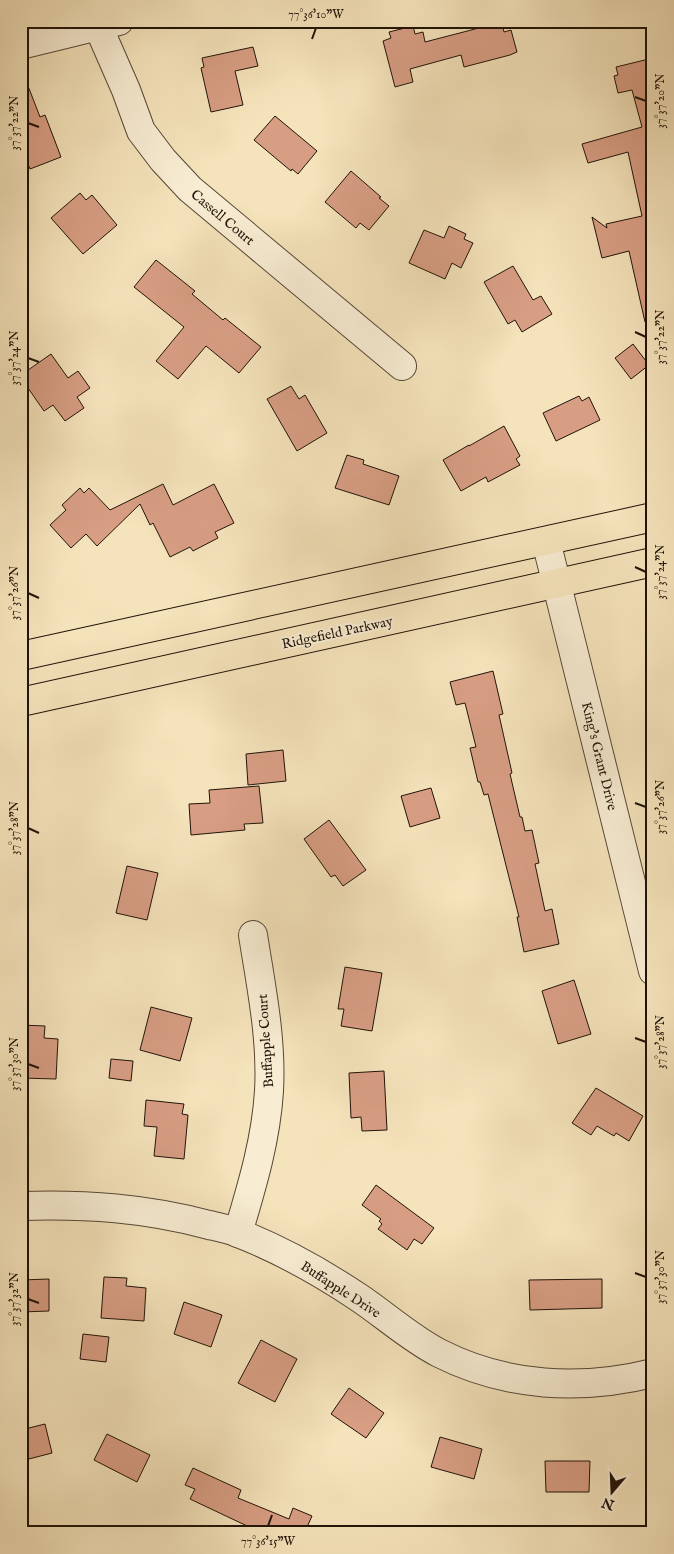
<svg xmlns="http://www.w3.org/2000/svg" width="674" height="1554" viewBox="0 0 674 1554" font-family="'IM FELL English',serif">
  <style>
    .building { fill: #d89e84; stroke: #201308 }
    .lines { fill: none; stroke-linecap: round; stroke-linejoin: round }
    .minor-casing { stroke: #554735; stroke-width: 30 }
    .major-casing { stroke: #201308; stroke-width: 30 }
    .minor { stroke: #f8edd3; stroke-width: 28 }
    .major { stroke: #f5e3bb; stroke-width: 28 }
    .ticks { fill: none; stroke: #201308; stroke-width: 2 }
    .labels { text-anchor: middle; stroke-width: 4; stroke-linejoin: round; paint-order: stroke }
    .street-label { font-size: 14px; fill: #201308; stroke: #f8edd3 }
    .neatline { fill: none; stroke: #201308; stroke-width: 2 }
    .ticks-label { font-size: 12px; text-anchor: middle; fill: #201308 }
  </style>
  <rect width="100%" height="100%" fill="#f5e3bb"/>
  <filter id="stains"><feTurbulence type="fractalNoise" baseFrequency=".004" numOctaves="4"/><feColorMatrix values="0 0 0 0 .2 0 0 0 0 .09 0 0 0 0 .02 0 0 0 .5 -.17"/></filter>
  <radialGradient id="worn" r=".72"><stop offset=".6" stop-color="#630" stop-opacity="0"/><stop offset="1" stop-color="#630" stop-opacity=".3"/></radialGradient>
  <g class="building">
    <path d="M502,22L504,32L511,30L517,52L510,55L464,67L461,55L410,69L413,82L395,87L383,41L391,38L389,32L413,26L415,34L423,32L425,42Z"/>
    <path d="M253,47L258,66L235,71L243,105L211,112L201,68L204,67L202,58Z"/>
    <path d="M653,58V321L645,322L629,251L602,258L592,217L607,228L606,224L642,216L628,152L588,163L582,144L642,127L632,90L618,93L614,76L618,75L616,67Z"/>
    <path d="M23,73L40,117L45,115L61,157L30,169L21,147V74Z"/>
    <path d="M275,116L317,151L298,174L292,169L291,171L254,140Z"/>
    <path d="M351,171L381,197L379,198L389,206L369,230L360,223L356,228L325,202Z"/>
    <path d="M80,193L86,200L92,195L117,225L83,254L51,218Z"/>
    <path d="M449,226L466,234L464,239L473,243L461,268L452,263L445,279L409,263L424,230L444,238Z"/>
    <path d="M156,260L195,291L192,294L223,320L225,318L261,347L239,373L206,346L178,379L156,361L184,327L134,287Z"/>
    <path d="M513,266L533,300L541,296L552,314L522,332L515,320L508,324L484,282Z"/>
    <path d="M633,344L649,365L631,379L615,358Z"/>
    <path d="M51,354L68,378L78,371L90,388L77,397L84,408L65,421L53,405L44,411L21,378V375Z"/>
    <path d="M291,386L299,399L305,395L327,433L297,451L267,399Z"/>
    <path d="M579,396L582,401L589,397L600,420L556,441L543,413Z"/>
    <path d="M504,426L520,456L516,459L520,465L488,482L486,477L461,491L443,460L469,445V446Z"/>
    <path d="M347,455L364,460L363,464L399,476L389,505L335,488Z"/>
    <path d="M163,484L173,505L214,484L234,523L215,532L218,538L193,551L190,547L170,557L153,523L150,525L140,504L97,546L86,534L71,548L50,525L66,510L62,505L80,488L84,493L89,488L110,510Z"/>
    <path d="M493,671L503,714L499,715L512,773L510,774L520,817H522L525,831L532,830L539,863L535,864L545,911L552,909L559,944L524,952L517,917H519L488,794L484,795L480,782H478L470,748L476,747L465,703L456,705L450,682Z"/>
    <path d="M283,750L286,781L248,785L246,754Z"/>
    <path d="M259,786L263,823L244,824L245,830L191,835L189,804L210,803L209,790Z"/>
    <path d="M431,788L440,818L410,827L401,796Z"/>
    <path d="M329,820L366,870L343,886L335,875L331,877L304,839Z"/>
    <path d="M127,866L158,873L147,920L116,913Z"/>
    <path d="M345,967L382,973L372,1031L341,1026L344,1009H338Z"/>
    <path d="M574,980L591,1034L558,1044L542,991Z"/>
    <path d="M151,1007L192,1018L180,1061L140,1050Z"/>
    <path d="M21,1025L45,1026L44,1038L58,1039L56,1079L21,1078Z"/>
    <path d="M111,1059L133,1061L131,1081L109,1078Z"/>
    <path d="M384,1071L387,1130L362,1131L361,1117L351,1118L349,1073Z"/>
    <path d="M596,1088L643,1116L629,1141L616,1133L614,1136L597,1126L591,1135L572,1123Z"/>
    <path d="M146,1100L184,1104L182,1114L188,1115L184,1159L154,1156L157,1127L144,1126Z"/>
    <path d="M376,1185L434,1228L422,1244L414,1239L407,1250L378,1229L382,1224L379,1221L381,1219L362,1205Z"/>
    <path d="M104,1277L127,1278L126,1286L146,1288L144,1321L101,1318Z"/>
    <path d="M49,1279V1311L21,1312V1280Z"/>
    <path d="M602,1279V1308L530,1310L529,1280Z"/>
    <path d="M184,1302L222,1315L211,1347L174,1334Z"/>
    <path d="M83,1334L109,1337L106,1362L80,1359Z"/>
    <path d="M261,1340L297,1359L275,1402L238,1383Z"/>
    <path d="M349,1388L384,1413L366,1438L331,1414Z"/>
    <path d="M45,1424L52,1453L21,1461V1430Z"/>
    <path d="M107,1434L150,1455L137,1482L94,1460Z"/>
    <path d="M440,1437L482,1449L474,1479L431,1467Z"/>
    <path d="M545,1461H590L589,1492H546Z"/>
    <path d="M193,1468L241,1490L238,1498L289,1519L293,1508L312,1516L307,1527L321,1533H262L190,1499L195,1489L185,1485Z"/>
  </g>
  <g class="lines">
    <g class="minor-casing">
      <g id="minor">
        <path d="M98,26L126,90L141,131L163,160L190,189L402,366"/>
        <path d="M21,45L119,21"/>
        <path d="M546,541L653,971"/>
        <path d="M21,1206C86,1204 146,1208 209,1225C218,1227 229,1229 238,1233C279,1249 322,1273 358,1297C385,1315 410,1338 439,1353C506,1387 581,1391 653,1373"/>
        <path d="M238,1233C252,1186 266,1140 269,1091C272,1039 261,986 253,935"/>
      </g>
    </g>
    <g class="major-casing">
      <g id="major">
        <path d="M21,656L653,517"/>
        <path d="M21,702L653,562"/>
      </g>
    </g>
    <use href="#minor" class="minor"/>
    <use href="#major" class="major"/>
  </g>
  <path class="ticks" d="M312,39L316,28M635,97L646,101M28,123L39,127M635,332L646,337M28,358L39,362M635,567L646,572M28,593L39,598M635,803L646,807M28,828L39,833M635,1038L646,1042M28,1064L39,1068M635,1273L646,1277M28,1299L39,1303M268,1526L272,1515"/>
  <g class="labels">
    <g class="street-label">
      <text transform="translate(223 217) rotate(40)" y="5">Cassell Court</text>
      <text transform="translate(337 632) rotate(-12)" y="5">Ridgefield Parkway</text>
      <text transform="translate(600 756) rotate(76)" y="5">King's Grant Drive</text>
      <text transform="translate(265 1041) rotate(-94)" y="5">Buffapple Court</text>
      <text transform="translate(341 1289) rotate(33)" y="5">Buffapple Drive</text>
    </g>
  </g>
  <rect width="674" height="1554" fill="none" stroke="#f5e3bb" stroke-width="55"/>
  <g transform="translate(612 1492) rotate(199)" stroke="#f8edd3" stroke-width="4" paint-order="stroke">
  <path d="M0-4L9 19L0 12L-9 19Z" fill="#201308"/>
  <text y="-8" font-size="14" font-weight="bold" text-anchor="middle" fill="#201308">N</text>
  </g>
  <rect x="28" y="28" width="618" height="1498" class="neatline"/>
  <g class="ticks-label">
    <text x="316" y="18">77°36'10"W</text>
    <text transform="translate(660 101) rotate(-90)" y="4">37°37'20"N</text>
    <text transform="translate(14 123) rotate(-90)" y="4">37°37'22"N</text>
    <text transform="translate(660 337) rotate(-90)" y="4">37°37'22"N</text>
    <text transform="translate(14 358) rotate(-90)" y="4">37°37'24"N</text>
    <text transform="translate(660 572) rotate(-90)" y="4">37°37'24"N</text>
    <text transform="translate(14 593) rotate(-90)" y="4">37°37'26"N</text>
    <text transform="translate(660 807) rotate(-90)" y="4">37°37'26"N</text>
    <text transform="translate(14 828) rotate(-90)" y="4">37°37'28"N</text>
    <text transform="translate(660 1042) rotate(-90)" y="4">37°37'28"N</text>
    <text transform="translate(14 1064) rotate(-90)" y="4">37°37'30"N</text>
    <text transform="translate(660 1277) rotate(-90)" y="4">37°37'30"N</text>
    <text transform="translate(14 1299) rotate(-90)" y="4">37°37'32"N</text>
    <text x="268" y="1545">77°36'15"W</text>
  </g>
  <rect width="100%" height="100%" filter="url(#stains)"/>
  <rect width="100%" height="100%" fill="url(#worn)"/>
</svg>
